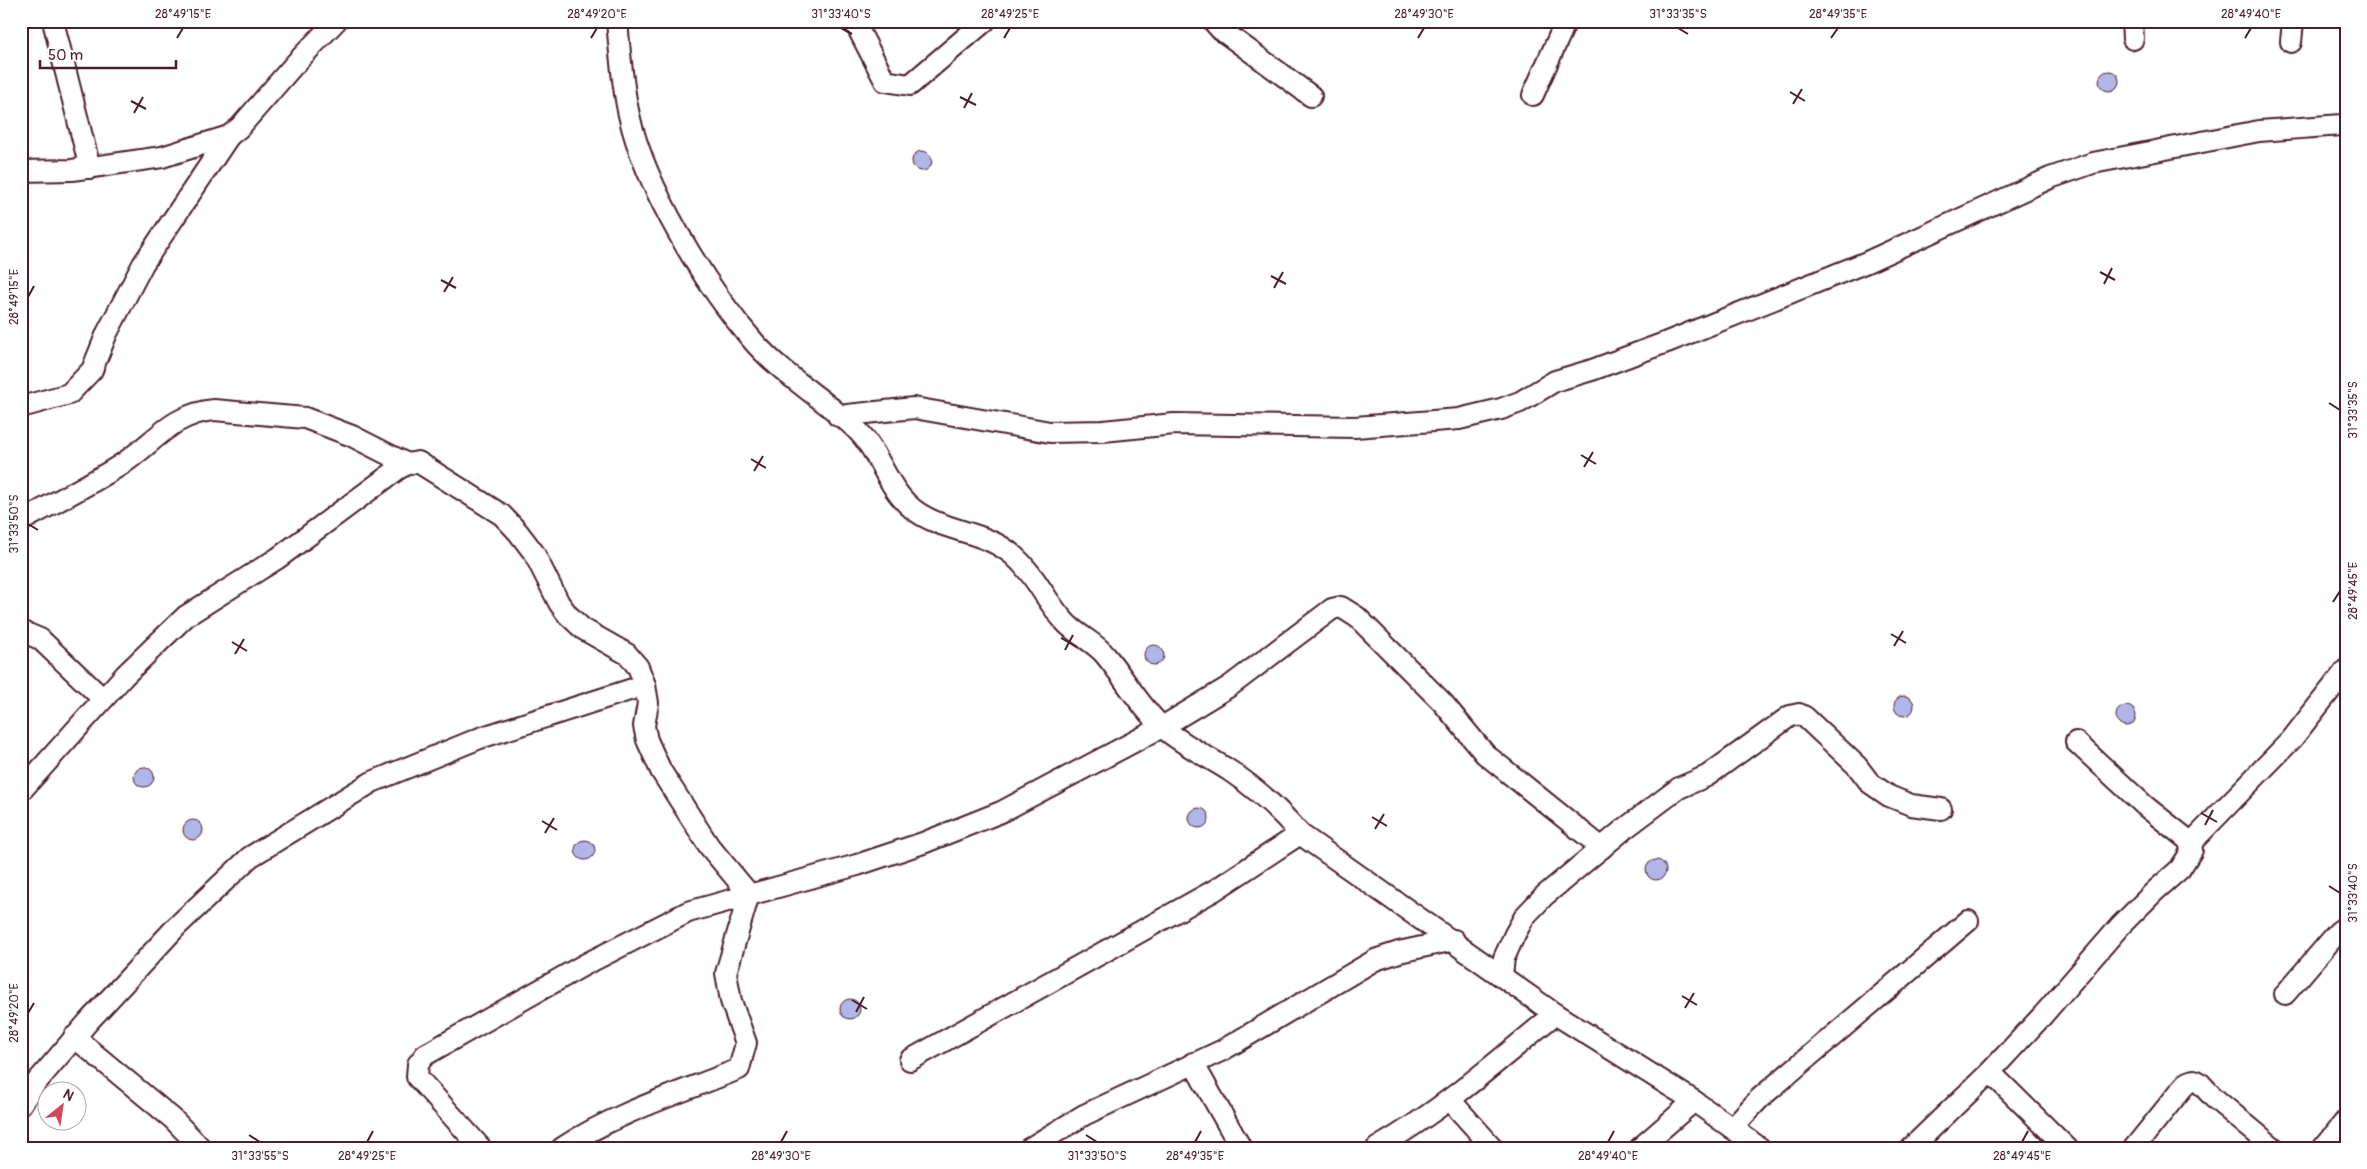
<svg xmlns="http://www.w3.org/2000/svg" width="2367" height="1169" viewBox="0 0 2367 1169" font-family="Pangolin,sans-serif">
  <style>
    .building { fill: #b2b5e7; stroke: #4a1f2b }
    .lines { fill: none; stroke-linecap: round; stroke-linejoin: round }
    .minor-casing { stroke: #4a1f2b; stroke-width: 24 }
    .minor { stroke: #fff; stroke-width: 20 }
    .ticks { fill: none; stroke: #4a1f2b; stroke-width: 2 }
    .neatline { fill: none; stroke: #4a1f2b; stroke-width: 2 }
    .ticks-label { font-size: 12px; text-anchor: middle; fill: #4a1f2b }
  </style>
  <rect width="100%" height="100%" fill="#fff"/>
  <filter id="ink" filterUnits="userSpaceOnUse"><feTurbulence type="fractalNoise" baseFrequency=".02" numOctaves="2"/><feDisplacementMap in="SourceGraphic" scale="10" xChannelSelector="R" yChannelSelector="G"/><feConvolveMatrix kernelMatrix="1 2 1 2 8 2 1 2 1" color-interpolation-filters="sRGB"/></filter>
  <g filter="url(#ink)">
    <g class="building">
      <circle cx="2109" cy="81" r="10"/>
      <circle cx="922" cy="161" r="10"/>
      <circle cx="1154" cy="655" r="10"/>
      <circle cx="1904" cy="706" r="10"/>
      <circle cx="2126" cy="716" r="10"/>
      <circle cx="144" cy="777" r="10"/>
      <circle cx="1199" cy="818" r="10"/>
      <circle cx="193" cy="830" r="10"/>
      <circle cx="585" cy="850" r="10"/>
      <circle cx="1656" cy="870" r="10"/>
      <circle cx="850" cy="1009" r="10"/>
    </g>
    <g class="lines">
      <g class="minor-casing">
        <g id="minor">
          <path d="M53,21L90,168"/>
          <path d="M617,21C620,52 622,85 629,115C645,187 705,286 754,342C783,375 822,398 855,428C881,452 887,492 917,512C946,532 985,531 1013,555C1037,576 1047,604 1067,624C1079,636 1096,643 1106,656C1125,679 1139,705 1161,726C1178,742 1210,758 1230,771C1257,789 1280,810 1300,834L1555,1014L1694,1101L1760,1148"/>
          <path d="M854,21L885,81L910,85L985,21"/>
          <path d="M1213,21L1220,29L1311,96"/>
          <path d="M2132,21L2133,39"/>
          <path d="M2291,42L2293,21"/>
          <path d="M1533,95L1566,21"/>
          <path d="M21,171L72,170L162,157L229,136L240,127L293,66L336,21"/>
          <path d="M21,407L69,394L92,370L107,333L143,264L229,136"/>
          <path d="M838,416L914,408L1050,432L1103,431L1174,424L1355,427L1459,419L1501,409L1520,402L1555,381L1592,370L1667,342L1867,262L2050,178L2093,163L2259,131L2342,125"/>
          <path d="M21,521C54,503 87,486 119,466C153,445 170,414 214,410L305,418L352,436L407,464"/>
          <path d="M21,631L40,639L103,699"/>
          <path d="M21,791L125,675L186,616L278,558L398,469L407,464L418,462L502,515L518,532L534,553L559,603L568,615L583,629L627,654L638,667L645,685L648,703L644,726L647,740L661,771L709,846L749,894"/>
          <path d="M2191,843L2292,739L2346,670"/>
          <path d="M1502,975L1504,958L1515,934L1525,916L1544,896L1623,830L1679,788L1707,776L1790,716L1799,714L1805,717L1857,766L1870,783L1889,796L1911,805L1941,809"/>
          <path d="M2285,994L2338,932L2346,926"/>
          <path d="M74,1037L173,1119L201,1148"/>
          <path d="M910,1060L1215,890L1300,834"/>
          <path d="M1193,1063L1241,1148"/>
          <path d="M1990,1072L2067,1148"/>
          <path d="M1450,1100L1493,1148"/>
          <path d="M21,1104L35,1084L88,1022L177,926L250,857L372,782L480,738L645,685"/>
          <path d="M1732,1128L1760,1098L1968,921"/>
          <path d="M481,1148L417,1077L418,1064L425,1055L584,965L688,912L857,865L923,843L1001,812L1162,727L1230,686L1332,609L1341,607L1357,617L1443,703L1485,754L1602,848"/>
          <path d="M562,1148C615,1113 680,1093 739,1069L746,1043L731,1001L726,973L749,894"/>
          <path d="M1030,1148L1084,1115L1223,1050L1375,960L1399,952L1454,940"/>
          <path d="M1377,1148C1442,1110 1498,1061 1555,1014"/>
          <path d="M1640,1148L1694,1101"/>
          <path d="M1911,1148L1990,1072L2043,1015L2120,926L2155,891L2180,869L2192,850L2188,840L2145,806L2076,742"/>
          <path d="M2134,1148L2184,1086L2188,1082L2194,1080L2201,1084L2214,1098L2274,1148"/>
          <path d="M2323,1148L2346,1120"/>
        </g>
      </g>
      <use href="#minor" class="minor"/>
    </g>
  </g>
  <path class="ticks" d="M841,28L852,34M1678,28L1688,34M177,38L183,28M591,38L597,28M1004,38L1010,28M1418,38L1424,28M1831,38L1838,28M2245,38L2251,28M1790,92L1805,101M960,97L976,105M131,101L146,109M1793,104L1802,89M964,108L972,93M134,113L143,97M2100,272L2115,280M1271,276L1286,284M441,280L456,288M2104,284L2112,268M1274,288L1283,272M444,292L453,277M28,297L34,286M2329,403L2340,410M1581,455L1596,464M751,459L766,468M1584,467L1593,452M754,471L763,456M28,524L38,530M2333,602L2340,591M1891,634L1906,643M1061,638L1077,647M232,642L247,651M1894,646L1903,631M1065,650L1073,635M235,654L244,639M2201,813L2217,822M1372,817L1387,826M542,821L557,830M2205,825L2213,810M1375,829L1384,814M545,833L554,818M2329,886L2340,893M1682,996L1697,1005M852,1000L867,1009M1685,1008L1694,993M856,1012L864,997M28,1013L34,1003M249,1135L260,1142M1086,1135L1097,1142M367,1142L373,1131M781,1142L787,1131M1195,1142L1201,1131M1608,1142L1614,1131M2022,1142L2028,1131"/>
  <rect width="2367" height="1169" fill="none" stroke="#fff" stroke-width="55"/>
  <g transform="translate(62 1106) rotate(30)"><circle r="24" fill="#ffffff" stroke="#b7a5aa"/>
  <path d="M0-4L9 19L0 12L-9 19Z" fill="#d1495b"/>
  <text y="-8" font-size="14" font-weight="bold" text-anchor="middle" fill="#4a1f2b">N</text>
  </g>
  <path d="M40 60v8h136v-8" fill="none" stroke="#4a1f2b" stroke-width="2.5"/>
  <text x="48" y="60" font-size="15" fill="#4a1f2b" stroke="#ffffff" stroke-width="4" paint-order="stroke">50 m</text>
  <rect x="28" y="28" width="2312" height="1114" class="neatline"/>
  <g class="ticks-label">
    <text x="183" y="18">28°49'15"E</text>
    <text x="597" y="18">28°49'20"E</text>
    <text x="841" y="18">31°33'40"S</text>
    <text x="1010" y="18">28°49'25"E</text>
    <text x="1424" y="18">28°49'30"E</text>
    <text x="1678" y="18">31°33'35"S</text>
    <text x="1838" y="18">28°49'35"E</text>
    <text x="2251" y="18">28°49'40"E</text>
    <text transform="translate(14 297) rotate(-90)" y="4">28°49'15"E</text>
    <text transform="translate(2353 410) rotate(-90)" y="4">31°33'35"S</text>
    <text transform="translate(14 524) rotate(-90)" y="4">31°33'50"S</text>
    <text transform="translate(2353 591) rotate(-90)" y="4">28°49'45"E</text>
    <text transform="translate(2353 893) rotate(-90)" y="4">31°33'40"S</text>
    <text transform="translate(14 1013) rotate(-90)" y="4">28°49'20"E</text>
    <text x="260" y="1160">31°33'55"S</text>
    <text x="367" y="1160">28°49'25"E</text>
    <text x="781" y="1160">28°49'30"E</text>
    <text x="1097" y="1160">31°33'50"S</text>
    <text x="1195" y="1160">28°49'35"E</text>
    <text x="1608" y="1160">28°49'40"E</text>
    <text x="2022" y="1160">28°49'45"E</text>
  </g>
</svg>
